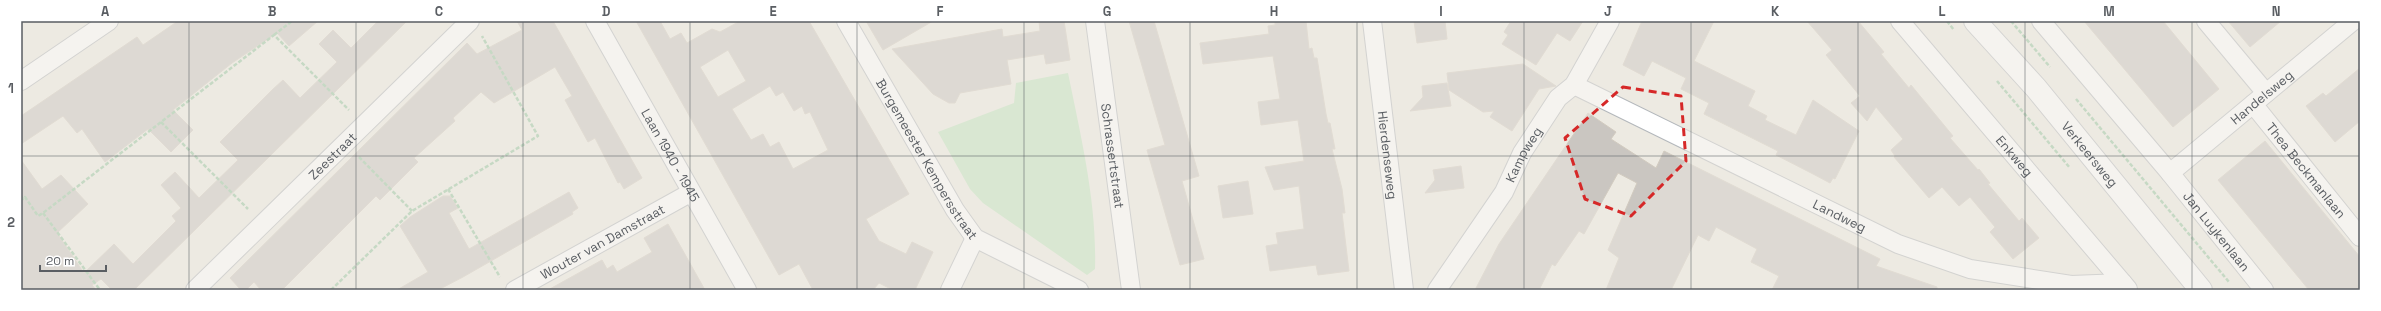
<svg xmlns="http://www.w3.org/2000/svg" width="2381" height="311" viewBox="0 0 2381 311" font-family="'Space Grotesk',sans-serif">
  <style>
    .green { fill: #c0e5be }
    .building { fill: #cac6c1; stroke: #d2cbc0; fill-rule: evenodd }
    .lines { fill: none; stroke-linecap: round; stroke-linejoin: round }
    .minor-casing { stroke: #b4b8bc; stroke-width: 20 }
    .secondary-casing { stroke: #b5b9be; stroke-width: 24 }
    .path { stroke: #97c6a1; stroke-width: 2.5; stroke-dasharray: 4 2; stroke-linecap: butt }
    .minor { stroke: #fff; stroke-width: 18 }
    .secondary { stroke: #fff; stroke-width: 22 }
    .marked { fill: none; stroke: #d62828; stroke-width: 3; stroke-dasharray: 8 5; stroke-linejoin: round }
    .grid { fill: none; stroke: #5a5e63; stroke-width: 1; stroke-opacity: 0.55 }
    .labels { text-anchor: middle; stroke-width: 3.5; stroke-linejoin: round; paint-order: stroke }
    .street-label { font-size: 13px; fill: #5a5e63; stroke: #fff }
    .neatline { fill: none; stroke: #5a5e63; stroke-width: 1.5 }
    .grid-label { font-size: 13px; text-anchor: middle; font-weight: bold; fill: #5a5e63 }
  </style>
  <rect width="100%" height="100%" fill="#edeae2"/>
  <path class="green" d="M1068,73C1081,137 1097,203 1095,269L1087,275L983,203L970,189L938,132L1014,103L1016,83Z"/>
  <g class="building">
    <path d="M178,21H318L289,46L277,33L232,63L173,110L193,130L171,152L148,129L105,162L82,129L77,133L63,116L21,144V116L137,37L143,45Z"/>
    <path d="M378,21H407L134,290H112L101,279L92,285L96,290H21V160L42,189L61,175L88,204L57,233L84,273L114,244L133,264L176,221L172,216L181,208L161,185L175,172L199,198L238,160L220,142L272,90L283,80L300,98L337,62L319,44L333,30L351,48Z"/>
    <path d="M517,21H553L642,178L624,189L620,182L618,183L595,138L588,142L565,100L572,96L555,67L494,103L481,92L453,118L455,121L414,158L418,162L380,200L376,196L282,290H261L254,282L246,290H241L230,278L467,43L477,54L522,30Z"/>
    <path d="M636,21H660L670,39L681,33L687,43L712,29L720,32L740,21H809L909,194L866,219L879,241L906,254L912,242L933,252L915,290H893L879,283L873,290H813L799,264L779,275ZM728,50L746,81L718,97L700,67ZM770,86L776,96L783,92L794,111L802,106L805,114L810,112L828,150L793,169L779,142L770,147L763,134L751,140L732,109Z"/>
    <path d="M866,21H933L883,50Z"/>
    <path d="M1039,21H1064L1070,60L1046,64L1044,54L1007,60L1011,84L960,93L955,103H949L933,94L892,49L1002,29L1003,37L1040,31Z"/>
    <path d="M1129,21H1154L1199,176L1182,181L1204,259L1180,265L1147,150L1165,145Z"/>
    <path d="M1275,21H1306L1309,49L1312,48L1314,58H1317L1326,114L1328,123H1330L1335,149H1332L1342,189L1345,213H1342L1349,271L1318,275L1316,265L1270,271L1266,246L1278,244L1276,233L1304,229L1299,186L1274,190L1265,167L1304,161L1298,120L1261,125L1258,102L1280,99L1273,56L1203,64L1200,43L1269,34L1268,26L1275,25Z"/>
    <path d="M1414,21H1445L1447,39L1417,43Z"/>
    <path d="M1511,21H1583L1570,41L1557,33L1536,65L1502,44L1508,35L1504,32Z"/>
    <path d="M1642,21H1714L1694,61L1755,91L1748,106L1767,116L1765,120L1796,135L1813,100L1859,131L1835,179L1833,178L1830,183L1815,175L1776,155L1778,151L1704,114L1709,103L1681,89L1686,78L1652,61L1644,76L1623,65Z"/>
    <path d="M1807,21H1858L1884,52L1881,54L1909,88L1911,85L1953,136L1950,138L1978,170L1979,169L1990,183L1988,184L2019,221L2022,218L2039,238L2013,259L1990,232L1995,227L1970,197L1959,206L1942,187L1929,198L1894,157L1895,156L1891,150L1903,139L1876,107L1867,121L1851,103L1860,96L1826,55L1832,50Z"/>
    <path d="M2084,21H2163L2219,89L2173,127Z"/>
    <path d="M2228,21H2281L2250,47Z"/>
    <path d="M1523,64L1556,86L1539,89L1512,131L1490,117L1494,111L1483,112L1449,90L1447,73Z"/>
    <path d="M2360,68V121L2335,142L2306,106L2323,93L2326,96Z"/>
    <path d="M1447,83L1451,106L1410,111L1423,97L1422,86Z"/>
    <path d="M1588,113L1616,132L1611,139L1656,168L1664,151L1880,259L1876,266L1937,287V290H1772L1779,276L1751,262L1757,249L1716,227L1709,241L1698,235L1671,290H1606L1619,258L1608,250L1637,183L1618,173L1584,234L1579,231L1555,266L1552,264L1539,290H1475L1499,244Z"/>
    <path d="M2265,141L2360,257V290H2309L2218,180Z"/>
    <path d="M1461,166L1464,188L1425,193L1435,180L1433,170Z"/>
    <path d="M1248,181L1253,214L1223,218L1218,186Z"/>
    <path d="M569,192L578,208L572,212L573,214L463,277L438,290H397L428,272L400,226L410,217L443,196H450L458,208L449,213L469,249Z"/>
    <path d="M668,224L705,290H548L602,260L607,269L613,265L617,272L652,252L644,238Z"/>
  </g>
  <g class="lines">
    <g class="minor-casing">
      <g id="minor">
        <path id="s1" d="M595,21L747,290"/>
        <path id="s2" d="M846,21L955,210L975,238L1079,290"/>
        <path id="s3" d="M1095,21L1131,290"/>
        <path id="s4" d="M1372,21L1404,290"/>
        <path id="s5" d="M1900,21L2128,289"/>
        <path id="s6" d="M2041,21L2170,173L2264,290"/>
        <path d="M2206,21L2266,93"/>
        <path d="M21,81L109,21"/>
        <path id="s7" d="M1574,85L1898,244L1970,269L2071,285L2123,283"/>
        <path id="s8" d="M2253,104L2360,237"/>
        <path id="s9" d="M2170,173L2353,21"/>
        <path id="s10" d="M195,290L470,21"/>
        <path id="s11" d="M515,290L690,193"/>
        <path d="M950,290L975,238"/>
        <path id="s12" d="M1437,290L1504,192L1522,153L1558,98L1574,85L1610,21"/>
      </g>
    </g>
    <g class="secondary-casing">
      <g id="secondary">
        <path id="s13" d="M1975,21L2036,88L2201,290"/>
      </g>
    </g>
    <g class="path">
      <path d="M1947,21L1954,30"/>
      <path d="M2011,21L2050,67"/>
      <path d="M274,35L292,21"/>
      <path d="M1997,81L2070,168"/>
      <path d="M2076,99L2229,282"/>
      <path d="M161,122L248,209"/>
      <path d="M359,157L412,211"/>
      <path d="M448,189L500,277"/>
      <path d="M21,196L23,199L25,197L38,216L43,213L274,35L349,110"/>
      <path d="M43,213L100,290"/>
      <path d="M331,290L412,211L538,136L482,36"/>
    </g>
    <use href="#minor" class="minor"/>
    <use href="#secondary" class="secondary"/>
  </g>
  <path d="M0 0H2381V311H0ZM1623,87L1681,96L1686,161L1631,216L1585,199L1565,138Z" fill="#edeae2" fill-opacity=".55" fill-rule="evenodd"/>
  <path class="marked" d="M1623,87L1681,96L1686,161L1631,216L1585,199L1565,138Z"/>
  <path class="grid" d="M189,21V290M356,21V290M523,21V290M690,21V290M857,21V290M1024,21V290M1190,21V290M1357,21V290M1524,21V290M1691,21V290M1858,21V290M2025,21V290M2192,21V290M21,156H2360"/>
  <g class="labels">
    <g class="street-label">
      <text dy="5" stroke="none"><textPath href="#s9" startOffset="119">Handelsweg</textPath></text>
      <text dy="5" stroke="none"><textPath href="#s13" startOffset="176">Verkeersweg</textPath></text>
      <text dy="5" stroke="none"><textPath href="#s10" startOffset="192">Zeestraat</textPath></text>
      <text dy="5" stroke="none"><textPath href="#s3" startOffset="136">Schrassertstraat</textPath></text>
      <text dy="5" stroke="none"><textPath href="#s12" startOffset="161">Kampweg</textPath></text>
      <text dy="5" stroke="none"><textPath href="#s5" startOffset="177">Enkweg</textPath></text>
      <text dy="5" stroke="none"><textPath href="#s1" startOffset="154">Laan 1940 - 1945</textPath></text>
      <text dy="5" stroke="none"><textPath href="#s4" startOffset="135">Hierdenseweg</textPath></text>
      <text dy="5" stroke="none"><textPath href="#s2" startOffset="160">Burgemeester Kempersstraat</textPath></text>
      <text dy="5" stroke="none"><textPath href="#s8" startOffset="85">Thea Beckmanlaan</textPath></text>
      <text dy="5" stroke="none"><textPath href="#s7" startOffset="296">Landweg</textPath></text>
      <text dy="5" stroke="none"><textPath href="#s6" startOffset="274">Jan Luykenlaan</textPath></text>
      <text dy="5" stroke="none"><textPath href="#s11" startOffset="100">Wouter van Damstraat</textPath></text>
    </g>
  </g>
  <rect width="2381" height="311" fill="none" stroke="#ffffff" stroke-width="44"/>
  <path d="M40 265v6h66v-6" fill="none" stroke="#5a5e63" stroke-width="2"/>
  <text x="46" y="265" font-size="12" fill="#5a5e63" stroke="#ffffff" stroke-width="3" paint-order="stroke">20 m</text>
  <rect x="22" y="22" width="2337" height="267" class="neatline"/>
  <g class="grid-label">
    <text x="105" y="16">A</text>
    <text x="272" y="16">B</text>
    <text x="439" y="16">C</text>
    <text x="606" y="16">D</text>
    <text x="773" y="16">E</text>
    <text x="940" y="16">F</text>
    <text x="1107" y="16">G</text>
    <text x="1274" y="16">H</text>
    <text x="1441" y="16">I</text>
    <text x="1608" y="16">J</text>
    <text x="1775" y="16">K</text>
    <text x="1942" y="16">L</text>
    <text x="2109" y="16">M</text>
    <text x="2276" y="16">N</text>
    <text x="11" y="93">1</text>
    <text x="11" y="227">2</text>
  </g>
</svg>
